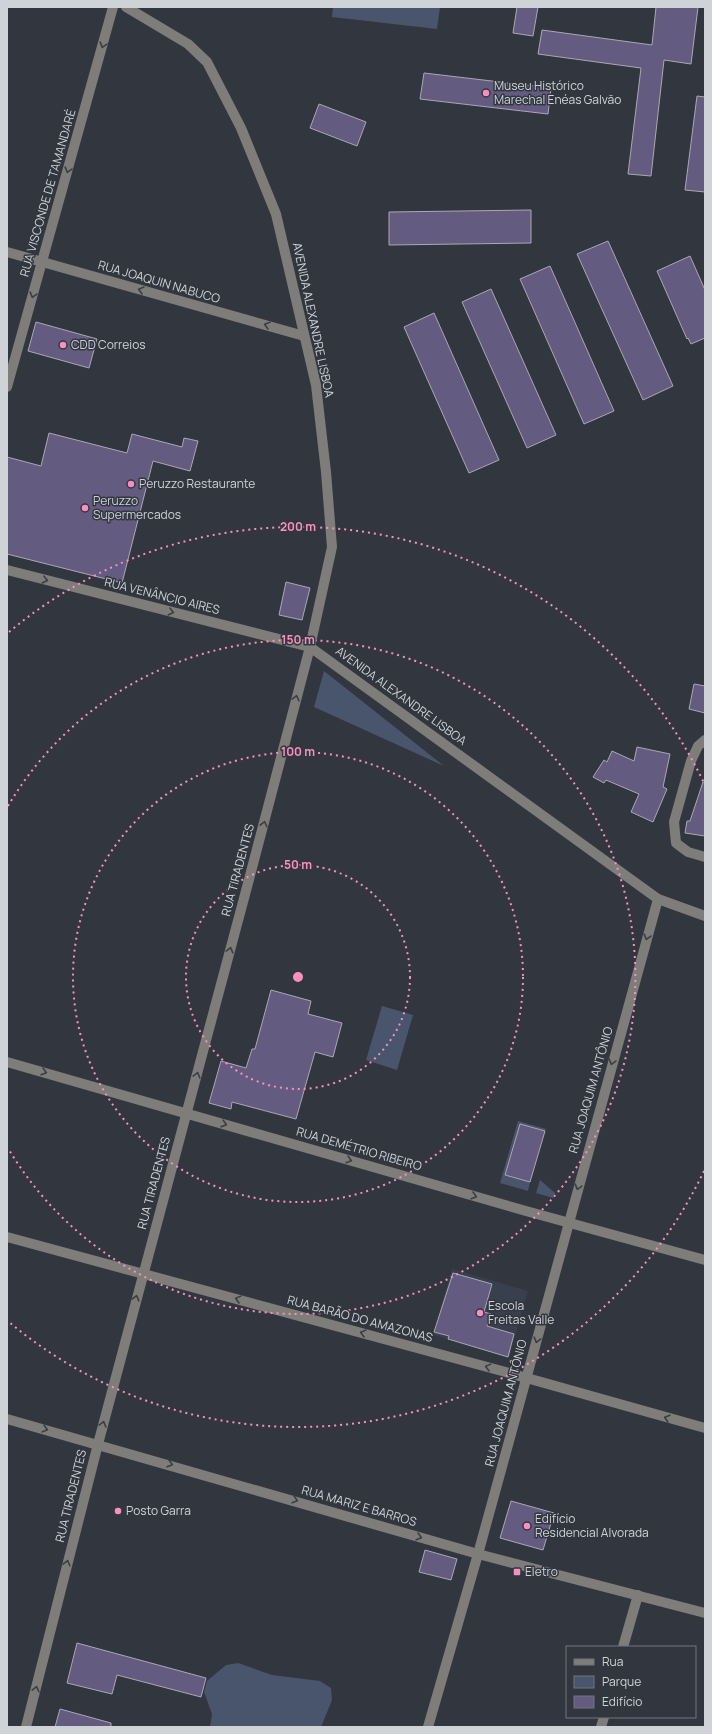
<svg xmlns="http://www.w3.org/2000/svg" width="712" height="1734" viewBox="0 0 712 1734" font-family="Manrope,sans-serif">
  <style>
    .built { fill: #383f4d }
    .green { fill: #49556d }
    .building { fill: #645b81; stroke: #aaa8b3 }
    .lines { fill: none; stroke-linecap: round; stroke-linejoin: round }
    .minor { stroke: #7f7d79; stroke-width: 10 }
    .oneway { stroke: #3a3e45 }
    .ring { fill: none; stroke: #fc8fc1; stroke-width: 2; stroke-dasharray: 2 4 }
    .poi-dot { fill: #fc8fc1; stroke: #32373f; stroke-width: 1.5 }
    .labels { text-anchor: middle; stroke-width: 3; stroke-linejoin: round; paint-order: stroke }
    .poi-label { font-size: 12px; fill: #cfd2d7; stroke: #32373f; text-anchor: start }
    .street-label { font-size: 12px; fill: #cfd2d7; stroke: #32373f }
    .centre { fill: #fc8fc1; stroke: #32373f; stroke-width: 2 }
    .ring-label { font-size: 12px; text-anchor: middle; font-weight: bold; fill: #fc8fc1; stroke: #32373f; stroke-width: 3; stroke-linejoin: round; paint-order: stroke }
  </style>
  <rect width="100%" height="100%" fill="#32373f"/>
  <path class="built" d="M452,1269L528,1291L509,1357L433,1335Z"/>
  <g class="green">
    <path d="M333,7H440L437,29L332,17Z"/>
    <path d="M324,671L444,766L314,707Z"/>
    <path d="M382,1006L413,1015L397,1070L366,1060Z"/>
    <path d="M518,1121L546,1129L545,1131L520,1124L505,1175L530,1182L528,1191L500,1183Z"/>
    <path d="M540,1180L555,1193L553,1198L536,1193Z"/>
    <path d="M238,1663L272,1675L320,1681L331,1688L332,1700L321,1727H210L212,1714L204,1692L207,1681L226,1665Z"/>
  </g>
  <g class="building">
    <path d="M517,7H538L533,36L513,33Z"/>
    <path d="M656,7H698L691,64L664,60L651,176L628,174L641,68L538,54L542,30L652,45Z"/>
    <path d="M424,73L551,88L548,114L420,99Z"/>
    <path d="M697,96L705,97V192L685,190Z"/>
    <path d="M319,104L366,122L357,146L310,128Z"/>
    <path d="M531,210V243L389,245V212Z"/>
    <path d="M608,241L673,386L643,400L577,254Z"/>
    <path d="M690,256L705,290V338L691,344L688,338L687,339L657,271Z"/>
    <path d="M550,266L614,411L584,424L520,279Z"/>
    <path d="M491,289L556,435L527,448L462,302Z"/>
    <path d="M434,313L499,460L469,473L404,327Z"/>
    <path d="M36,322L97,339L89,368L28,351Z"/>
    <path d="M49,433L127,453L132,434L182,447L184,438L198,441L190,471L153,461L122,583L7,554V457L41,466Z"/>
    <path d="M286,582L310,588L302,620L279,615Z"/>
    <path d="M694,684L705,686V713L689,709Z"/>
    <path d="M637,747L670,754L663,787L667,789L653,822L631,812L639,794L606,780L604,783L593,777L604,760L607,762L612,751L634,761Z"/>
    <path d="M703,782L705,783V836L685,833L687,821H690Z"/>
    <path d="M271,990L311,1001L308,1014L342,1023L333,1057L315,1052L296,1119L232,1102L231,1109L209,1103L221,1061L246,1068L252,1049H255Z"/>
    <path d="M520,1124L545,1131L530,1182L505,1175Z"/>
    <path d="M453,1273L492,1284L484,1312L491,1314L487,1326L514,1334L508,1357L448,1339L449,1336L434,1332Z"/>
    <path d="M511,1501L554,1513L543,1550L500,1538Z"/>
    <path d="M425,1550L457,1559L451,1580L419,1572Z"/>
    <path d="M77,1643L206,1678L201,1697L117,1675L112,1694L67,1683Z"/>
    <path d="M60,1709L111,1723V1727H55Z"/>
  </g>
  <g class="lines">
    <g class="minor">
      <path d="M7,252L304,336"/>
      <path d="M7,387L113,7"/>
      <path d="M7,570L310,647L658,899L705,916"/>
      <path d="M705,740L698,746L691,761L674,822L676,843L688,852L705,857"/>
      <path d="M7,1062L526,1211L705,1260"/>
      <path d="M7,1237L502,1371L705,1428"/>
      <path d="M7,1419L478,1554L705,1613"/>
      <path d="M623,1647L638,1595"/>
      <path d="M26,1727L98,1444L247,887L310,647L332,547L326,472L316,385L276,214L241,128L207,62L188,44L126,7"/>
      <path d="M428,1727L478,1554L658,899"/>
      <path d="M601,1727L604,1717"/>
    </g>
  </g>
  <defs><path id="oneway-chevron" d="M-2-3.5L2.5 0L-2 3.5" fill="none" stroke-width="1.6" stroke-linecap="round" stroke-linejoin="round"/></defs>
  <g class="oneway">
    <use href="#oneway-chevron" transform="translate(103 45) rotate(106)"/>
    <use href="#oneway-chevron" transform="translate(68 170) rotate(106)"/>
    <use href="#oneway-chevron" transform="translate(141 290) rotate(-165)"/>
    <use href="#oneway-chevron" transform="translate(33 295) rotate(106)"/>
    <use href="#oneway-chevron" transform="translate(267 325) rotate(-164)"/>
    <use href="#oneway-chevron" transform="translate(45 580) rotate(14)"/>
    <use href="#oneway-chevron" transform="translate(171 612) rotate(14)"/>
    <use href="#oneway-chevron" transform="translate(296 698) rotate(-76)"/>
    <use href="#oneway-chevron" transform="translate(264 824) rotate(-76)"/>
    <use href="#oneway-chevron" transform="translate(647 937) rotate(106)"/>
    <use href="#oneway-chevron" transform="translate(230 950) rotate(-75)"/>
    <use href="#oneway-chevron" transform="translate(612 1062) rotate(106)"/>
    <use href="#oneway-chevron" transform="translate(44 1072) rotate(16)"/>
    <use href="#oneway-chevron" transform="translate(197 1075) rotate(-75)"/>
    <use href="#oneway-chevron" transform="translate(224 1124) rotate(16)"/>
    <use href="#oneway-chevron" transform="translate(349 1160) rotate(16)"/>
    <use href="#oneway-chevron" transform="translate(578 1187) rotate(106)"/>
    <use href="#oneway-chevron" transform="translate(474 1196) rotate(16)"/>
    <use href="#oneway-chevron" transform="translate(136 1298) rotate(-75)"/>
    <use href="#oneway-chevron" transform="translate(238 1299) rotate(-165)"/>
    <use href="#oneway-chevron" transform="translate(363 1333) rotate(-165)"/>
    <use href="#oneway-chevron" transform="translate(537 1340) rotate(105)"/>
    <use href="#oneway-chevron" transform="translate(488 1367) rotate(-165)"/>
    <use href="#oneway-chevron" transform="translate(667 1418) rotate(-164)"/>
    <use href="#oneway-chevron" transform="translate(103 1424) rotate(-75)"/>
    <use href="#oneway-chevron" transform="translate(45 1429) rotate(15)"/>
    <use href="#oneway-chevron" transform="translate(170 1464) rotate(16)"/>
    <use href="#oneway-chevron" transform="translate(295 1500) rotate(16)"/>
    <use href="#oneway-chevron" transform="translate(419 1537) rotate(16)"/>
    <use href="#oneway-chevron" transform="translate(67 1563) rotate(-76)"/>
    <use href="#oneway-chevron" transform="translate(36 1689) rotate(-76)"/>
  </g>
  <g class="ring">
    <circle cx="298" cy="977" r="112"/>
    <circle cx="298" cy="977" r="225"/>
    <path d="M8 806A337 337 0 1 1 8 1148"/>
    <path d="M704 1171A450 450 0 0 1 9 1322M9 632A450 450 0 0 1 704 783"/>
  </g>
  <g class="poi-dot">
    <circle cx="486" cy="93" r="4"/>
    <circle cx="63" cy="345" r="4"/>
    <circle cx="131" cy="484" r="4"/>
    <circle cx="85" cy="508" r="4"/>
    <circle cx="480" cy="1313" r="4"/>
    <circle cx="118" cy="1511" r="4"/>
    <circle cx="527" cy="1526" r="4"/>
    <rect x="513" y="1568" width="8" height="8" rx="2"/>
  </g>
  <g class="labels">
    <g class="poi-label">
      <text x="494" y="90">Museu Histórico<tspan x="494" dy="14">Marechal Enéas Galvão</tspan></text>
      <text x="71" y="349">CDD Correios</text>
      <text x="139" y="488">Peruzzo Restaurante</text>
      <text x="93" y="505">Peruzzo<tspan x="93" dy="14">Supermercados</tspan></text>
      <text x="488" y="1310">Escola<tspan x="488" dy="14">Freitas Valle</tspan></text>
      <text x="126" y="1515">Posto Garra</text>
      <text x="535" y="1523">Edifício<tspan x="535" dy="14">Residencial Alvorada</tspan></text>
      <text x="525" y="1576">Eletro</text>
    </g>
    <g class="street-label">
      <text transform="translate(48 193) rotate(-74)" y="4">RUA VISCONDE DE TAMANDARÉ</text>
      <text transform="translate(159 282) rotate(16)" y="4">RUA JOAQUIN NABUCO</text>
      <text transform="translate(313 320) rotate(78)" y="4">AVENIDA ALEXANDRE LISBOA</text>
      <text transform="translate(162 596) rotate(14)" y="4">RUA VENÂNCIO AIRES</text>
      <text transform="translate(401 696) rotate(36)" y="4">AVENIDA ALEXANDRE LISBOA</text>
      <text transform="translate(238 870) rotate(-75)" y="4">RUA TIRADENTES</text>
      <text transform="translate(591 1090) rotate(-74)" y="4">RUA JOAQUIM ANTÔNIO</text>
      <text transform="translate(359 1149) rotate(16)" y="4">RUA DEMÉTRIO RIBEIRO</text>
      <text transform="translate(154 1183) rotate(-75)" y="4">RUA TIRADENTES</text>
      <text transform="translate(360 1319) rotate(15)" y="4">RUA BARÃO DO AMAZONAS</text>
      <text transform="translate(506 1403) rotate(-75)" y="4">RUA JOAQUIM ANTÔNIO</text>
      <text transform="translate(71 1496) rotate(-76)" y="4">RUA TIRADENTES</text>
      <text transform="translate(359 1506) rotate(16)" y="4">RUA MARIZ E BARROS</text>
    </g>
  </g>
  <circle cx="298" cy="977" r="6" class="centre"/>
  <g class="ring-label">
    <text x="298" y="531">200 m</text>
    <text x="298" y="644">150 m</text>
    <text x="298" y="756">100 m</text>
    <text x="298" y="869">50 m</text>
  </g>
  <rect width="712" height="1734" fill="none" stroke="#cfd2d7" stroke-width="16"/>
  <rect x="566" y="1646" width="130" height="72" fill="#32373f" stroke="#71757c"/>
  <rect x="574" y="1659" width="20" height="6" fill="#7f7d79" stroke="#71757c"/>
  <text x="602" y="1666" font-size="12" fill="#cfd2d7">Rua</text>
  <rect x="574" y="1676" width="20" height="12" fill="#49556d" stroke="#71757c"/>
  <text x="602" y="1686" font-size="12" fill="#cfd2d7">Parque</text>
  <rect x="574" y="1696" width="20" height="12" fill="#645b81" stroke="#71757c"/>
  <text x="602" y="1706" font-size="12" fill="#cfd2d7">Edifício</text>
</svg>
